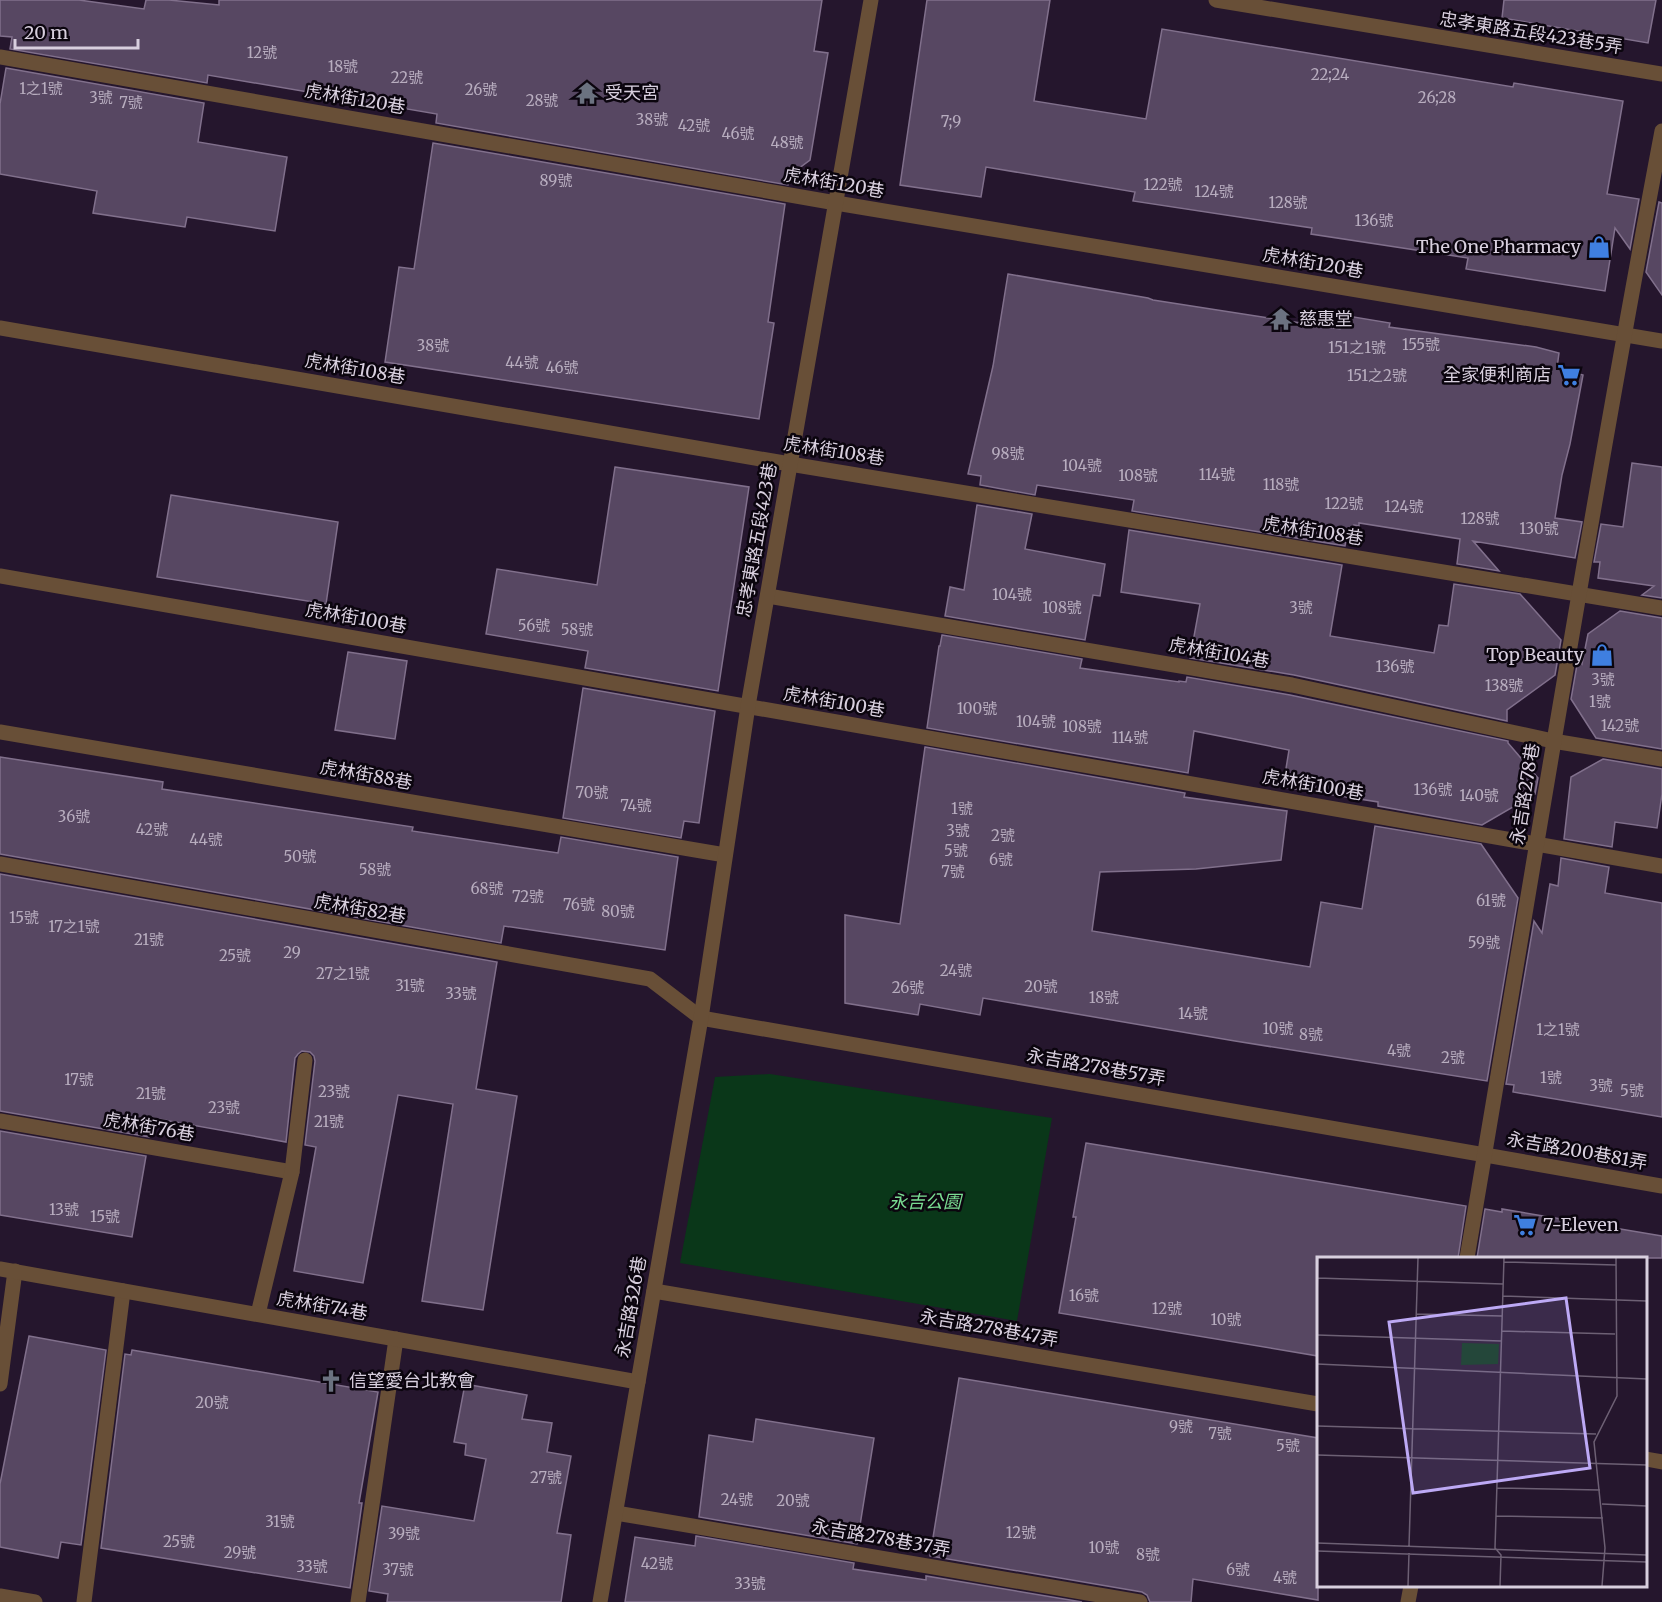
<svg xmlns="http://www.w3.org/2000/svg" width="1662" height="1602" viewBox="0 0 1662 1602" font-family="Merriweather,'Noto Sans TC',serif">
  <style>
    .green { fill: #0a3719 }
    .building { fill: #574762; stroke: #81708c; stroke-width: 1.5 }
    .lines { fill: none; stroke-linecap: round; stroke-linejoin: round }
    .lane { stroke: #684f37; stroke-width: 15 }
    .street { stroke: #684f37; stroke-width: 15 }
    .labels { text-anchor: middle; stroke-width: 5; stroke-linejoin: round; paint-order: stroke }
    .number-label { font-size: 15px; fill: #b8adbf }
    .street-label { font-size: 18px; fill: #d8cfde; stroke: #0b050e }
    .poi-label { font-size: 18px; fill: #d8cfde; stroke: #0b050e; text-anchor: start }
    .park-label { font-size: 18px; font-style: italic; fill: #7adc92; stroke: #0b050e }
    .inset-road { fill: none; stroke: #6d6074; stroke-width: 1.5 }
    .view { fill: #bda9f5; fill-opacity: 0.15; stroke: #bda9f5; stroke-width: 3 }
    .inset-edge { fill: none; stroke: #d8cfde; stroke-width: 3 }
  </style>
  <rect width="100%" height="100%" fill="#25162d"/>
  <path class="green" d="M770,1074L1052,1118L1017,1321L680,1263L715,1077Z"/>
  <g class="building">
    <path d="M0,0H79L144,9L146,0H169L219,5V0H822L814,51L828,53L810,160L790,175L788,185L436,123L437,114L208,75L207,83L10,49L12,37L0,36Z"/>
    <path d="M927,0H1050L1034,101L1146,119L1162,29L1513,87L1514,83L1623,101L1607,194L1639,199L1630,249L1615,228L1605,291L1466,269L1468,258L1311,234L1312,228L1133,201L1135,192L986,167L981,197L900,185Z"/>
    <path d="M1504,0H1656L1648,43L1502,18Z"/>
    <path d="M6,68L204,103L198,142L287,157L275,231L187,217L185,227L93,213L97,191L0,174V104Z"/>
    <path d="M433,143L785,204L768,322L774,323L759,419L385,362L399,267L414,269Z"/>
    <path d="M1659,202L1662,203V295L1646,272Z"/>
    <path d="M1008,274L1148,298L1153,300L1340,329L1342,315L1390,323L1389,327L1536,347L1559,353L1557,368L1583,375L1570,444L1562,475L1555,518L1582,522L1575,558L1473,541L1499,571L1457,564L1460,539L1359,523V526L1354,525V529L1348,528L1345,546L1132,511L1134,500L1037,485L1035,495L980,485L981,476L968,474L993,366Z"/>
    <path d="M1632,463L1662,467V598L1642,595L1654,586L1598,578L1600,562H1594L1601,524L1623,527Z"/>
    <path d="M615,467L749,487L718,691L585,668L588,651L486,634L497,569L597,585Z"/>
    <path d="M171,495L338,522L326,604L157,577Z"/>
    <path d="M977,505L1032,514L1025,549L1105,564L1100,596L1093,595L1085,640L945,616L950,587L964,590Z"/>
    <path d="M1129,530L1342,565L1330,636L1434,653L1439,625L1448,626L1454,584L1520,594L1561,640L1555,675L1507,710V721L1294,675L1190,658L1200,604L1121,592Z"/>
    <path d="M1620,611L1662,618V749L1596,738L1571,699L1578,659L1582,664L1588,634Z"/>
    <path d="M942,635L1082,659L1080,668L1179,682V681L1186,682L1187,677L1290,695L1508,741V743L1538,778L1535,794L1482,825L1378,806V802L1283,787L1289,750L1194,731L1188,773L927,728L939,646H940Z"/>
    <path d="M348,652L407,661L395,739L335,730Z"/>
    <path d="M583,688L715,711L699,823L684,821L681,838L563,818Z"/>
    <path d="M925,747L1185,793L1184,797L1287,811L1281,860L1196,869L1100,872L1092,931L1310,967L1321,902L1362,909L1375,826L1481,844L1518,898L1487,1081L1235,1041L983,998L980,1015L920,1004L918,1015L845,1003V915L900,924Z"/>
    <path d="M0,757L163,782L162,789L413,827L412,831L558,853L561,837L678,857L665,950L504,926L501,943L0,854Z"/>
    <path d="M1603,759L1662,769V794L1657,828L1615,822L1612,847L1564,839L1571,777Z"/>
    <path d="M1561,858L1609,867L1605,893L1662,903V1117L1513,1092L1514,1085L1506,1084L1534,921L1542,933L1550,884L1558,886Z"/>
    <path d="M0,874L497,962L476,1089L517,1096L483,1310L422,1301L453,1104L398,1095L363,1283L294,1271L316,1147L305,1145L315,1061L314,1056L310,1052L302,1051L298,1054L295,1058L286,1142L153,1118L149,1137L0,1111Z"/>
    <path d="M0,1131L146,1156L132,1237L0,1215Z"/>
    <path d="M1086,1143L1466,1206L1458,1258H1318V1356L1059,1313L1076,1217H1073Z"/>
    <path d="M1485,1209L1502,1212V1209L1662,1236V1258H1477Z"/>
    <path d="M29,1336L106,1350L81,1545L61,1542L58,1558L0,1547V1484Z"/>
    <path d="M132,1350L378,1392L359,1503H362L350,1588L101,1548L125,1354L131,1355Z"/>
    <path d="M959,1378L1318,1438V1600L1193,1579L1191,1602H1150L1147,1595L1142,1592L930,1556Z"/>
    <path d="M465,1384L527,1395L522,1419L552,1423L547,1452L571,1456L557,1533L571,1535L561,1602H387L388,1594L369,1591L382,1506L474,1521L486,1459L465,1455L466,1444L454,1442Z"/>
    <path d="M756,1419L874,1438L857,1544L699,1517L709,1435L753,1442Z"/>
    <path d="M696,1536L854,1563L853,1569L926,1580V1576L1082,1602H625L635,1537L695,1546Z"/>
  </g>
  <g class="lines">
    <g class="lane">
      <path d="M1216,0L1662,74"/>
      <path d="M0,576L1662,866"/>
      <path d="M768,596L1292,685L1553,741L1662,759"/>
      <path d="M0,732L725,855"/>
      <path d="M0,1121L292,1172"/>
      <path d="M258,1314L292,1172L305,1060"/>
      <path d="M0,1384L15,1271"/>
      <path d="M84,1602L123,1291"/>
      <path d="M358,1602L396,1339"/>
    </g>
    <g class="street">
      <path d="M0,57L836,203L1662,341"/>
      <path d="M0,328L790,464L1662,608"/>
      <path d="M0,864L650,979L701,1018L1662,1186"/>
      <path d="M1467,1258C1531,883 1591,506 1662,131"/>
      <path d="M0,1269L638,1382"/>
      <path d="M654,1291L1318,1404"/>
      <path d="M1646,1459L1662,1462"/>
      <path d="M616,1513L1140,1602"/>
      <path d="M0,1596L35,1602"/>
      <path d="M600,1602L701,1018L748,706L871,0"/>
      <path d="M1408,1602L1411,1586"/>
    </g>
  </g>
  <defs>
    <g id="temple-bare" transform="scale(1.8)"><path d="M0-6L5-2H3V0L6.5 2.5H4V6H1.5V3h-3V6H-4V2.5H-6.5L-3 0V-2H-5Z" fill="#6b7280" stroke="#0b050e" stroke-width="2.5" paint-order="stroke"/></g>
    <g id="shop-bare" transform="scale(1.8)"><path d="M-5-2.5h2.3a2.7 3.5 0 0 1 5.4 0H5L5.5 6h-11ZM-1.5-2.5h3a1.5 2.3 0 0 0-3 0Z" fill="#3f7fe0" stroke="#0b050e" stroke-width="2.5" paint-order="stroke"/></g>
    <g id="supermarket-bare" transform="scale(1.8)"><path d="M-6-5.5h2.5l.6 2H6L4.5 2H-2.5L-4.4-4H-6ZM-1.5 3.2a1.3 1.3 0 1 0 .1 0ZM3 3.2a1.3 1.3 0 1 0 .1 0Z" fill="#3f7fe0" stroke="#0b050e" stroke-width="2.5" paint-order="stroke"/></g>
    <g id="church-bare" transform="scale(1.8)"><path d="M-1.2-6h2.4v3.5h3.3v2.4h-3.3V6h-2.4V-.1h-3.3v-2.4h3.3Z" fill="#6b7280" stroke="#0b050e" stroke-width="2.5" paint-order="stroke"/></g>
  </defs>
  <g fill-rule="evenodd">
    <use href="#temple-bare" x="587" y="93"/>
    <use href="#shop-bare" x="1599" y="247"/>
    <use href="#temple-bare" x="1281" y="319"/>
    <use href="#supermarket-bare" x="1569" y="375"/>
    <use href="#shop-bare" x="1602" y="655"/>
    <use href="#supermarket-bare" x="1525" y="1225"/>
    <use href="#church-bare" x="331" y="1381"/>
  </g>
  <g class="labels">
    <g class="number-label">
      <text x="262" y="58">12號</text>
      <text x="343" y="72">18號</text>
      <text x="1330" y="80">22;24</text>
      <text x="407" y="83">22號</text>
      <text x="41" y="94">1之1號</text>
      <text x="481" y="95">26號</text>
      <text x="101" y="103">3號</text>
      <text x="1437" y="103">26;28</text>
      <text x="542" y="106">28號</text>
      <text x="131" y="108">7號</text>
      <text x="652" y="125">38號</text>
      <text x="951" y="127">7;9</text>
      <text x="694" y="131">42號</text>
      <text x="738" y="139">46號</text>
      <text x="787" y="148">48號</text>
      <text x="556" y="186">89號</text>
      <text x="1163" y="190">122號</text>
      <text x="1214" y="197">124號</text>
      <text x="1288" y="208">128號</text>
      <text x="1374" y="226">136號</text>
      <text x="1421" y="350">155號</text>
      <text x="433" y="351">38號</text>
      <text x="1357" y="353">151之1號</text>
      <text x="522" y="368">44號</text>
      <text x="562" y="373">46號</text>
      <text x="1377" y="381">151之2號</text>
      <text x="1008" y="459">98號</text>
      <text x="1082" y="471">104號</text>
      <text x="1217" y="480">114號</text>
      <text x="1138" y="481">108號</text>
      <text x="1281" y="490">118號</text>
      <text x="1344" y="509">122號</text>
      <text x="1404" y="512">124號</text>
      <text x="1480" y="524">128號</text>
      <text x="1539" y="534">130號</text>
      <text x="1012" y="600">104號</text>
      <text x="1062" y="613">108號</text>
      <text x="1301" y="613">3號</text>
      <text x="534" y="631">56號</text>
      <text x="577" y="635">58號</text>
      <text x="1395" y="672">136號</text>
      <text x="1603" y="685">3號</text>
      <text x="1504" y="691">138號</text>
      <text x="1600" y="707">1號</text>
      <text x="977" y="714">100號</text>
      <text x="1036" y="727">104號</text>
      <text x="1620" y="731">142號</text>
      <text x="1082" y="732">108號</text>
      <text x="1130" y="743">114號</text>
      <text x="1433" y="795">136號</text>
      <text x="592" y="798">70號</text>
      <text x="1479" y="801">140號</text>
      <text x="636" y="811">74號</text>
      <text x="962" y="814">1號</text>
      <text x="74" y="822">36號</text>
      <text x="152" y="835">42號</text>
      <text x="958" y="836">3號</text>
      <text x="1003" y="841">2號</text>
      <text x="206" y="845">44號</text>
      <text x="956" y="856">5號</text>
      <text x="300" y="862">50號</text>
      <text x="1001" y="865">6號</text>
      <text x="375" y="875">58號</text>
      <text x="953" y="877">7號</text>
      <text x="487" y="894">68號</text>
      <text x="528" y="902">72號</text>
      <text x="1491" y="906">61號</text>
      <text x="579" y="910">76號</text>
      <text x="618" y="917">80號</text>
      <text x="24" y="923">15號</text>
      <text x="74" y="932">17之1號</text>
      <text x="149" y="945">21號</text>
      <text x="1484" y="948">59號</text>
      <text x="292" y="958">29</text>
      <text x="235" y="961">25號</text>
      <text x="956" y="976">24號</text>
      <text x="343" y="979">27之1號</text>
      <text x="410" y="991">31號</text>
      <text x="1041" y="992">20號</text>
      <text x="908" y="993">26號</text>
      <text x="461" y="999">33號</text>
      <text x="1104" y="1003">18號</text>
      <text x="1193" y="1019">14號</text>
      <text x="1278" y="1034">10號</text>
      <text x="1558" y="1035">1之1號</text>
      <text x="1311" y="1040">8號</text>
      <text x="1399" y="1056">4號</text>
      <text x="1453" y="1063">2號</text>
      <text x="1551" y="1083">1號</text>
      <text x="79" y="1085">17號</text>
      <text x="1601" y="1091">3號</text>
      <text x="1632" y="1096">5號</text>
      <text x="334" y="1097">23號</text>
      <text x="151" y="1099">21號</text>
      <text x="224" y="1113">23號</text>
      <text x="329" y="1127">21號</text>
      <text x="64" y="1215">13號</text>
      <text x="105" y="1222">15號</text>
      <text x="1084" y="1301">16號</text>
      <text x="1167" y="1314">12號</text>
      <text x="1226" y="1325">10號</text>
      <text x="212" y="1408">20號</text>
      <text x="1181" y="1432">9號</text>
      <text x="1220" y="1439">7號</text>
      <text x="1288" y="1451">5號</text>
      <text x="546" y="1483">27號</text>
      <text x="737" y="1505">24號</text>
      <text x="793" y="1506">20號</text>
      <text x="280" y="1527">31號</text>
      <text x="1021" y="1538">12號</text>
      <text x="404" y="1539">39號</text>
      <text x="179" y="1547">25號</text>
      <text x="1104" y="1553">10號</text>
      <text x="240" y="1558">29號</text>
      <text x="1148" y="1560">8號</text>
      <text x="657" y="1569">42號</text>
      <text x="312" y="1572">33號</text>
      <text x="398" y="1575">37號</text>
      <text x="1238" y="1575">6號</text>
      <text x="1285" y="1583">4號</text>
      <text x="750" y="1589">33號</text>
    </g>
    <g class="street-label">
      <text transform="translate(1531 33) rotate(9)" y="6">忠孝東路五段423巷5弄</text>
      <text transform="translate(355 99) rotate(10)" y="6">虎林街120巷</text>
      <text transform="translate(834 183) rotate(10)" y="6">虎林街120巷</text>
      <text transform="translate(1313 263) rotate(10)" y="6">虎林街120巷</text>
      <text transform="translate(355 369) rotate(10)" y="6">虎林街108巷</text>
      <text transform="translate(834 451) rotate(9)" y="6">虎林街108巷</text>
      <text transform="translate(1313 531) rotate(9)" y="6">虎林街108巷</text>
      <text transform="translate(757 540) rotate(-80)" y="6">忠孝東路五段423巷</text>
      <text transform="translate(356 618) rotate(10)" y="6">虎林街100巷</text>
      <text transform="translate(1219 653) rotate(10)" y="6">虎林街104巷</text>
      <text transform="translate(834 702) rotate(10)" y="6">虎林街100巷</text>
      <text transform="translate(366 775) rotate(10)" y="6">虎林街88巷</text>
      <text transform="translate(1313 785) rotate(10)" y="6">虎林街100巷</text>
      <text transform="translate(1525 794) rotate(-81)" y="6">永吉路278巷</text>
      <text transform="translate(360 909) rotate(10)" y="6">虎林街82巷</text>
      <text transform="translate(1096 1067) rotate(10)" y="6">永吉路278巷57弄</text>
      <text transform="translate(149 1127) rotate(10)" y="6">虎林街76巷</text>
      <text transform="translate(1577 1151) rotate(10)" y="6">永吉路200巷81弄</text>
      <text transform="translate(322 1306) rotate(10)" y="6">虎林街74巷</text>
      <text transform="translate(631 1307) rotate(-80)" y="6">永吉路326巷</text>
      <text transform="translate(989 1328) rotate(10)" y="6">永吉路278巷47弄</text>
      <text transform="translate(881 1538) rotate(10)" y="6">永吉路278巷37弄</text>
    </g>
    <g class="poi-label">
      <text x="605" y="99">受天宮</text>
      <text x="1581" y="253" text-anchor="end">The One Pharmacy</text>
      <text x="1299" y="325">慈惠堂</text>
      <text x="1551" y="381" text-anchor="end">全家便利商店</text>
      <text x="1584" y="661" text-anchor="end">Top Beauty</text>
      <text x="1543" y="1231">7-Eleven</text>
      <text x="349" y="1387">信望愛台北教會</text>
    </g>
    <g class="park-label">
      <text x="925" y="1208">永吉公園</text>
    </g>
  </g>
  <g transform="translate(1317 1257)">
    <rect width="330" height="330" fill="#25162d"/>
    <path d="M145,86L182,87L181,107L144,108Z" fill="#0a3719"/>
    <path class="inset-road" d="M187,5L299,8M0,21L186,27M186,39L330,44M0,43L1,1M99,57L185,59M185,74L298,77M0,78L184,84M0,107L330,122M0,169L279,177M0,198L330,208M180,231L283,233M285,247L330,249M179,259L286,261M0,286L330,298M92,289L101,1M0,294L330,305M91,329L92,296M183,329L184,298L178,291L187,1M285,329L288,291L277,185L300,139L299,1"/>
    <path class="view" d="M249,41L273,211L96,236L72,65Z"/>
    <rect width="330" height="330" class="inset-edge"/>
  </g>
  <path d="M15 39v9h123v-9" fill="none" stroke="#d8cfde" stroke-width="3"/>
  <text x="24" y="39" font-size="18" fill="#d8cfde" stroke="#0b050e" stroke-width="4.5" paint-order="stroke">20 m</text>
</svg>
